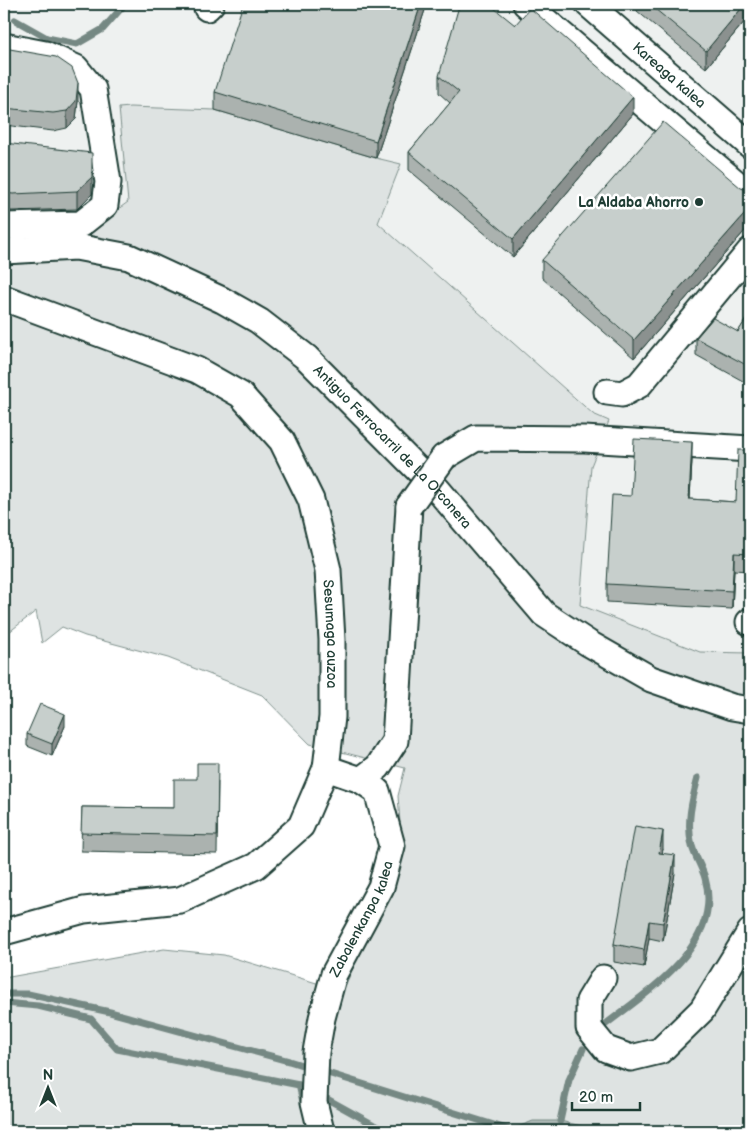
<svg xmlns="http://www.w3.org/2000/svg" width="754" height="1135" viewBox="0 0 754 1135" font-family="'Balsamiq Sans',sans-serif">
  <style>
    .built { fill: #eef1f0 }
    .green { fill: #dee3e2; stroke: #7e908b }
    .water { fill: #afbab7; stroke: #758883 }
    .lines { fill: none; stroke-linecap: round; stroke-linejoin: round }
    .stream { stroke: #758883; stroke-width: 7 }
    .minor-casing { stroke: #1f3d34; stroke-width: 29 }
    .minor { stroke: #fff; stroke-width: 25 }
    .minor-bridge-casing { stroke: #1f3d34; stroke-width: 29; stroke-linecap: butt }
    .minor-bridge { stroke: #fff; stroke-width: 25 }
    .wall { fill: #abb2af; stroke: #1f3d34 }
    .shaded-wall { fill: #8b918f; stroke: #1f3d34 }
    .building { fill: #c7cfcc; stroke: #1f3d34 }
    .poi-dot { fill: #1f3d34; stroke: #fff; stroke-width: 2 }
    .labels { text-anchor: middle; stroke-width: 5; stroke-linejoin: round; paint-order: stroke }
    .street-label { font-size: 14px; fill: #1f3d34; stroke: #fff }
    .poi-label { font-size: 14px; font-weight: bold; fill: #1f3d34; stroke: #fff; text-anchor: end }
  </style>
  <rect width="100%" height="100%" fill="#fff"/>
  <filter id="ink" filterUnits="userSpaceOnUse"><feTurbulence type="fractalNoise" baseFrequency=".02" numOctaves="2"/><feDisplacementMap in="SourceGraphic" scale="10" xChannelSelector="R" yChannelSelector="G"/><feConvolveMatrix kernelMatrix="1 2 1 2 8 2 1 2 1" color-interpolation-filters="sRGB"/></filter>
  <g filter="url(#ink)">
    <path class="built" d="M4,4H750V653L700,652L580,605L591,466L609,421L593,414L378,223L401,164L376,158L215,110L119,108L128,202L81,236L4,235Z"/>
    <path class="green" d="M130,107L215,110L376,158L401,164L378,223L593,414L609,421L591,466L580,605L700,652L750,653V1131H4V978L164,949L224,955L343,991L368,934L401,836L398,796L405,768L310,744L262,695L168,658L85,636L62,627L42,643L36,611L4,636V235L81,236L128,202L119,108Z"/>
    <path class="water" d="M533,1121H560L582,1126V1131L510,1130Z"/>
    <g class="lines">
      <g class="stream">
        <path d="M15,20L47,38L77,44L103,29L125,4"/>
        <path d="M4,994H28L110,1012L289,1061L510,1130"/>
        <path d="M4,1003L38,1006L91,1019L117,1049L299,1085L310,1090"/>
        <path d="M606,1024C650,990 724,943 705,878C702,867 695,857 692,846C686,823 692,800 698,778"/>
        <path d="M299,1085L304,1106"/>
        <path d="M320,1095L385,1131"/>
        <path d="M560,1121L569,1080L583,1049"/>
      </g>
      <g class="minor-casing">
        <g id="minor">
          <path d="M526,4L750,195"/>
          <path id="s1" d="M588,4L750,145"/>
          <path d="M207,8L211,4"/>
          <path d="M4,46L45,54L76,68L93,89L108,182L105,205L81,224L4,226"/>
          <path id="s2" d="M4,251L76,247L129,257L222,300L259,321L307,358L437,489L544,614L588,643L651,679L732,707L750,710"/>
          <path id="s3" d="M4,298L197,370L241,395L282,441L311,500L328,570L332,640V717L326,768L301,826L256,866L180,900L84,910L4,932"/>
          <path d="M607,392L622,394L639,385L750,251"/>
          <path d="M444,457L476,438L584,439L750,449"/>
          <path d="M749,622L750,621"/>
          <path d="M361,780L378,767L395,741L409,506"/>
          <path d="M603,978L589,1001V1028L606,1049L631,1058L660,1051L702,1010L750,932"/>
          <path id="s4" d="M321,1131L314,1102L316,1052L322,1018L334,974L381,887L392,846L377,791L361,780L326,768"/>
        </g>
      </g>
      <use href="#minor" class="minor"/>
      <g class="minor-bridge-casing">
        <path id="minor-bridge" d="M409,506L444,457"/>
      </g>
      <use href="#minor-bridge" class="minor-bridge"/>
    </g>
    <g class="wall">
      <path d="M427,4L376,158L215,110V92Z"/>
      <path d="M637,4H750V15L706,68L637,11Z"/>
      <path d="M515,25L633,114L513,257L409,170V152L450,103L439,93V76Z"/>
      <path d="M4,48L78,101L76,119L67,128L53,131L4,125Z"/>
      <path d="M4,143L92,194L77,209L13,211H4Z"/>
      <path d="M750,191V225L634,358L542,278V260Z"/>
      <path d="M750,313V385L696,355V338L738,332Z"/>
      <path d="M750,450V571L734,570L732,609L607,602V584L631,496L692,460L690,499L736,502Z"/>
      <path d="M65,726L52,756L27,746V734Z"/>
      <path d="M218,781L217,854L81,851L82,807L174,808Z"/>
      <path d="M663,849L662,853L675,873L663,941L649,938L644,967L614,962V944Z"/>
    </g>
    <g class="shaded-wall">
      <path d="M421,4H427L376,158V141Z"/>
      <path d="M745,4H750V15L706,68V51Z"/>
      <path d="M78,83V101L76,119L67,128V111Z"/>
      <path d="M633,97V114L513,257V239Z"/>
      <path d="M92,177V194L77,209V191Z"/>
      <path d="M750,208V225L634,358V340Z"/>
      <path d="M692,442V460L689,517V499Z"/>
      <path d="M734,553V570L732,609V591Z"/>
      <path d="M65,714V726L52,756V744Z"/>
      <path d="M663,831V849L659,870V853Z"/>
      <path d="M675,855V873L663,941V923Z"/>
      <path d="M649,921V938L644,967V950Z"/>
    </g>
    <g class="building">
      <path d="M243,4H421L376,141L215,92Z"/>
      <path d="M462,4H489L515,25L530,8L633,97L513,239L409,152L459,92L439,76L459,6Z"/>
      <path d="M649,4H745L706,51Z"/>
      <path d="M4,48L56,57L72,68L78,83L76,101L67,111L53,113L4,108Z"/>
      <path d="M663,122L741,188L750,191V208L634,340L542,260Z"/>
      <path d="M4,143L92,153V177L77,191L13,194L4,193Z"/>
      <path d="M750,313V367L696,338L713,318L738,332Z"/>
      <path d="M634,439L692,442L689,499L736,502L738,450H750V554L734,553L732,591L607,584L612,495L631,496Z"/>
      <path d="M40,704L65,714L52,744L27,734Z"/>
      <path d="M197,763H218L217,836L81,833L82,807L174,808V779H197Z"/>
      <path d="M635,826L663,831L659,853L675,855L663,923L649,921L644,950L614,944Z"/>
    </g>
  </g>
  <circle class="poi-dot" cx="699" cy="202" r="5"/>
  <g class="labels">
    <g class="street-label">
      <text dy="5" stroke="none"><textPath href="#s1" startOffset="108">Kareaga kalea</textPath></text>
      <text dy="5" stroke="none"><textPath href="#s2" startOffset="455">Antiguo Ferrocarril de La Orconera</textPath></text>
      <text dy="5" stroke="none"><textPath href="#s3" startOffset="520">Sesumaga auzoa</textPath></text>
      <text dy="5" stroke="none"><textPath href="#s4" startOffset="222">Zabalenkanpa kalea</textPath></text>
    </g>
    <g class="poi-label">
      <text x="689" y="207">La Aldaba Ahorro</text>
    </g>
  </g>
  <rect width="754" height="1135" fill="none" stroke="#fff" stroke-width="20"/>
  <rect x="10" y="10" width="734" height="1115" fill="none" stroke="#1f3d34" stroke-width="2" filter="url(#ink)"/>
  <g transform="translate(48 1088)" stroke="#ffffff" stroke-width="4" paint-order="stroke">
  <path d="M0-4L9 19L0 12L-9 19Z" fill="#1f3d34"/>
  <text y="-8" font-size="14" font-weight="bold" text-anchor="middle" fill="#1f3d34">N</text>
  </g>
  <path d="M572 1102v8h68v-8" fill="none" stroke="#1f3d34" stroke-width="2.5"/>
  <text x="579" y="1102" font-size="15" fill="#1f3d34" stroke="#ffffff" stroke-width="4" paint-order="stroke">20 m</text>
</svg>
